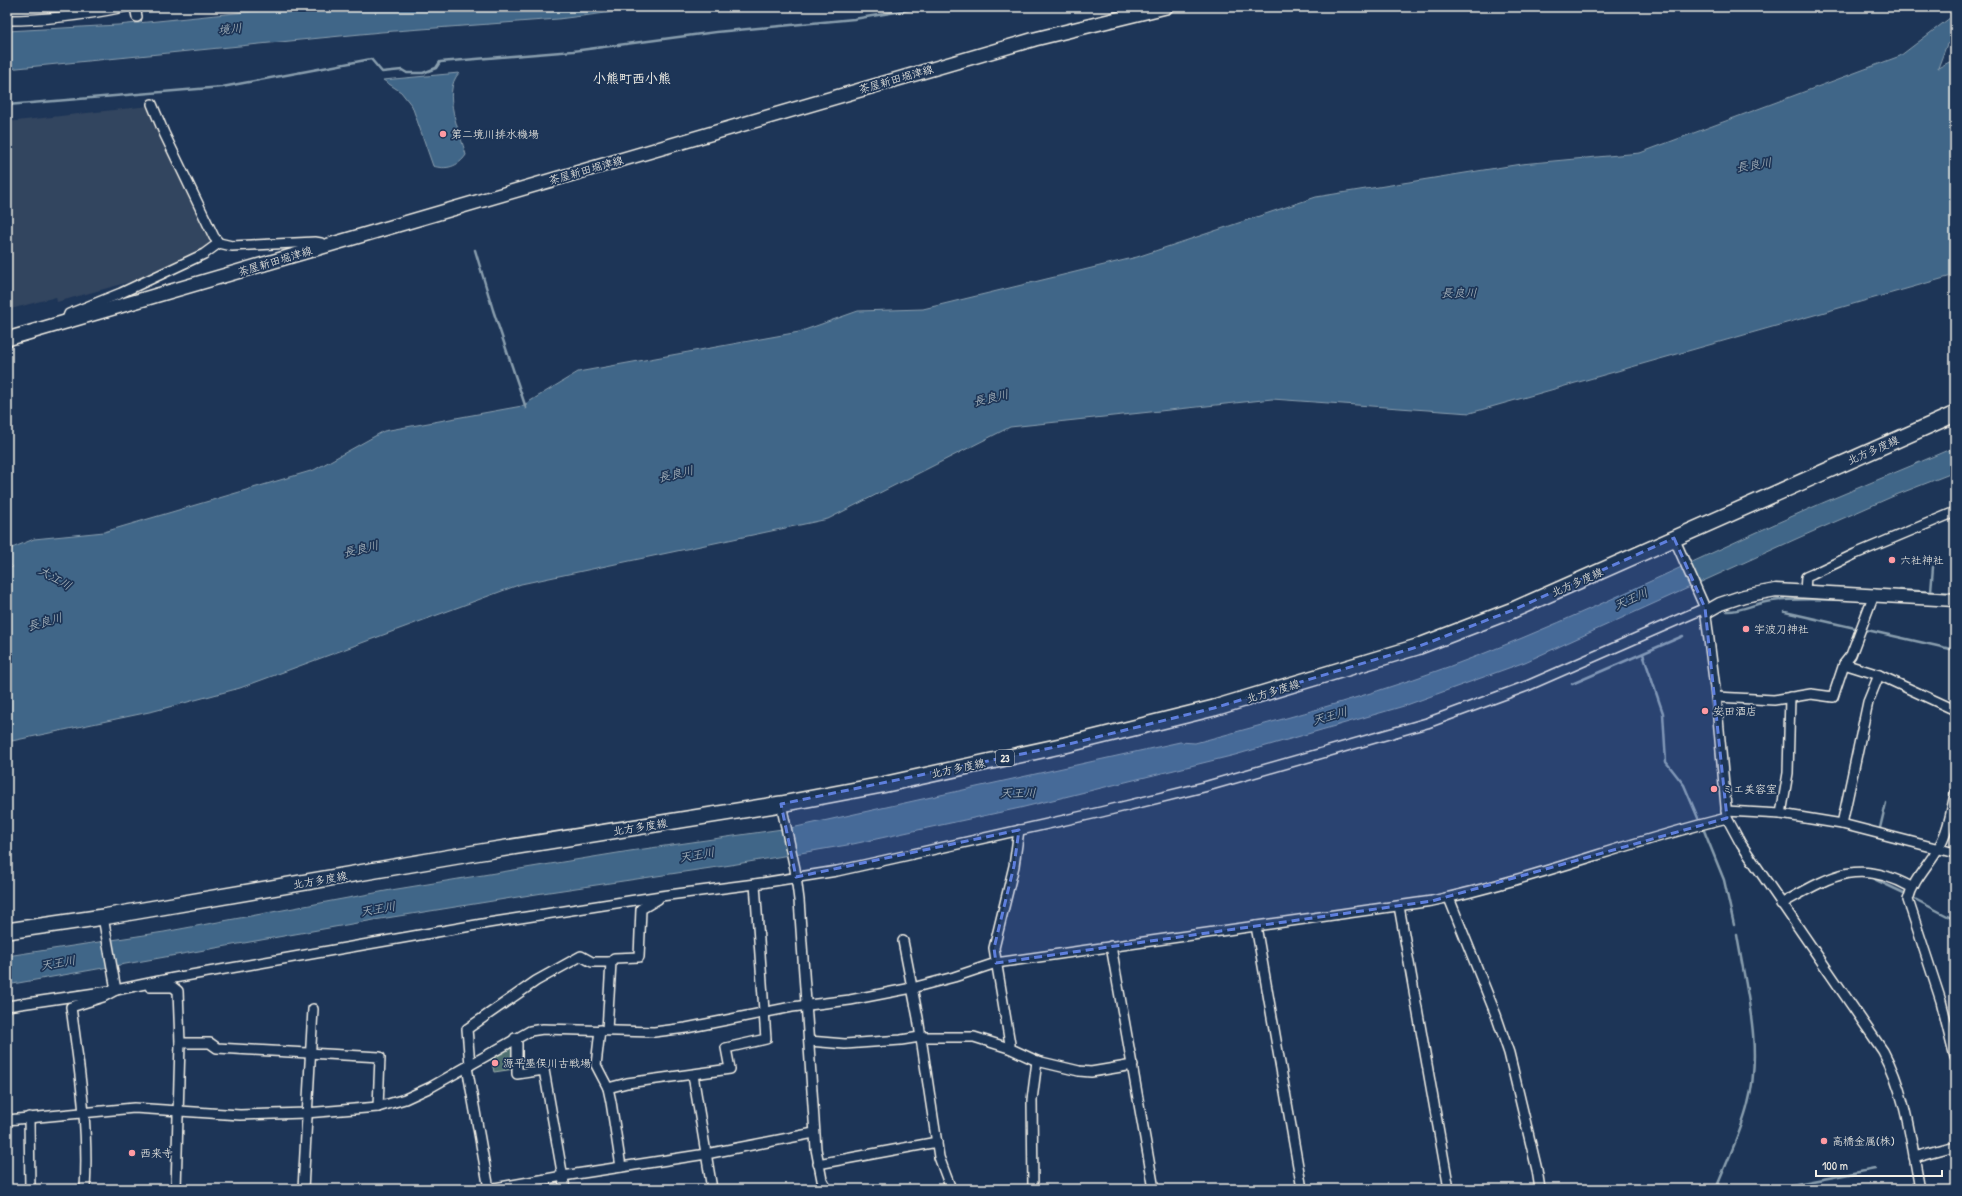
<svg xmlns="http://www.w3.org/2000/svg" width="1962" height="1196" viewBox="0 0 1962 1196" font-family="'Patrick Hand','Klee One',sans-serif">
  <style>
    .built { fill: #32445e }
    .green { fill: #4f7071; stroke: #a2b0ac }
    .water { fill: #416688; stroke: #899eae }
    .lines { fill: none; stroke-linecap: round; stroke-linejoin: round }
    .stream { stroke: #899eae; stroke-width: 2.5 }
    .minor-casing { stroke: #f4f1e8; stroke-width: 12 }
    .tertiary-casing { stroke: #f4f1e8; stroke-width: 15 }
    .secondary-casing { stroke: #f4f1e8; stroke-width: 16 }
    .primary-casing { stroke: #f4f1e8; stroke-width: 18 }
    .minor { stroke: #1d3557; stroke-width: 9 }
    .tertiary { stroke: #1d3557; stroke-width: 12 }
    .secondary { stroke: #1d3557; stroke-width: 13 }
    .primary { stroke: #1d3557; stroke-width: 15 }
    .marked { fill: #5e7fdd; fill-opacity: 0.2; stroke: #5e7fdd; stroke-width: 3; stroke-dasharray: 8 5; stroke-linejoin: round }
    .poi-dot { fill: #ff9aa2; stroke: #1d3557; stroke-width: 1.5 }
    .labels { text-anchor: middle; stroke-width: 3.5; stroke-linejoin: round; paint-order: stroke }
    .shield { fill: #1d3557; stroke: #b4b9bc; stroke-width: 1 }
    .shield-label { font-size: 10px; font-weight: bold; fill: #f4f1e8 }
    .street-label { font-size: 11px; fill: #f4f1e8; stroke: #1d3557 }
    .poi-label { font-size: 11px; fill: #f4f1e8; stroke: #1d3557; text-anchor: start }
    .water-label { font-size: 12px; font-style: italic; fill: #b5c0c6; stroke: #1d3557 }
    .quarter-label { font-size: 13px; font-weight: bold; fill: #f4f1e8; stroke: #1d3557 }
  </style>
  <rect width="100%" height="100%" fill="#1d3557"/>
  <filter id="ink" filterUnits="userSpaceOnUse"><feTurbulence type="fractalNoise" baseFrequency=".025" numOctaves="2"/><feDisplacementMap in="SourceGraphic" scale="8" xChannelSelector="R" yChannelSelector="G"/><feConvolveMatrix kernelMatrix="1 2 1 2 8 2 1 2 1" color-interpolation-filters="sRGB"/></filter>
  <g filter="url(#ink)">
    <path class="built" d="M149,106L153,120L211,240L200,254L151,276L57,302L56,297L7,310V122Z"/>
    <path class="green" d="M513,1045L514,1069L494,1072L491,1058Z"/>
    <g class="water">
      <path d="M295,7H654L558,19L381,32L7,69V31L118,25Z"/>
      <path d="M1955,14V39L1947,44L1938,68L1955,59V275L1470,413L1272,399L1010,427L828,519L521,584L240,688L154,711L7,742V569L13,567L7,562V550L34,539L104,532L314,470L384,431L522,406L578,372L799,332L858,311L923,309L1137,257L1316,197L1521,164L1640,153L1900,56Z"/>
      <path d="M459,73C441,93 460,132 466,155C458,167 446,170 433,166L412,106L401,92L383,80Z"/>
      <path d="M1955,447V472L1896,495L1796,539L1525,662L1404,706L1235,755L1020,808L853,844L731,865L549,892L374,920L7,985V956L164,932L391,890L630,851L796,827L1180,742L1195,743C1292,717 1391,690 1485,653C1584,614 1680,567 1777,523C1836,496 1896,473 1955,447Z"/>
    </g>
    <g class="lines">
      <g class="stream">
        <path d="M7,105L222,87L371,59L382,72L402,70L407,73H423L436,68L440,62L573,51L716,32L854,19L926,7"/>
        <path d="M475,250L493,310L526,408"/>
        <path d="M1900,590L1955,593"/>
        <path d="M1931,592L1933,567"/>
        <path d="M1727,611C1741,612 1757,602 1772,601C1796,598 1819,599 1843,600"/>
        <path d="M1785,612L1855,628"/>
        <path d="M1863,632L1867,630L1955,650"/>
        <path d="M1643,654L1663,713L1666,762L1684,785L1698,818"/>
        <path d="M1572,684L1683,636"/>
        <path d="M1703,828L1724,880L1734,925"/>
        <path d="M1882,831L1880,828L1886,803"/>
        <path d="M1870,877L1906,894"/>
        <path d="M1911,897L1955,920"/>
        <path d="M1716,1189C1727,1161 1741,1133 1748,1104C1763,1048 1746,990 1737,935"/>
        <path d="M1771,1189L1875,1169"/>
      </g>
      <g class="minor-casing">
        <g id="minor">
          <path d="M135,7L137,17"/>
          <path d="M7,20C46,20 86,15 124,7"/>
          <path d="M152,104L164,133L214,237L219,243L232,246L315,242L321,243L325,246"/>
          <path d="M66,322L69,314L121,293L204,254L219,243"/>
          <path d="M1674,538L1705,608L1716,696L1727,818L1741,844L1883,1051C1906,1093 1911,1142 1920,1189"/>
          <path d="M1805,591L1806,577L1813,574L1855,554L1955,512"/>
          <path d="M1874,594L1851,655L1844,664L1879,675L1955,710"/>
          <path d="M1716,697L1774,700L1811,694L1833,697L1844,664"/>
          <path d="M1955,794C1951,813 1948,833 1937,850C1927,867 1913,880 1908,900L1941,1001L1955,1057"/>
          <path d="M781,804L795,869L799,900L816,1149L822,1180L827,1189"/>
          <path d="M1726,811L1781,814L1842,824L1955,853"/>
          <path d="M1781,814L1788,773L1790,697"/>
          <path d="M1842,824L1868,702L1879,675"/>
          <path d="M1449,898L1496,1015L1509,1053L1537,1170L1540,1189"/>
          <path d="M1781,904C1829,877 1858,857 1911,887"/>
          <path d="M1399,906L1449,1189"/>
          <path d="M1256,926L1302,1189"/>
          <path d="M903,941L918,1018L939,1157L951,1189"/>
          <path d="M1111,946L1154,1189"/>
          <path d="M150,987H173L178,991L180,1043L176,1189"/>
          <path d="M7,1006L116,990L174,978L488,923L661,896L755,884L837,871L1101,812L1204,787L1427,723L1527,686L1705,608"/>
          <path d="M600,1030L596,1065L608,1088L611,1102L621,1167"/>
          <path d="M607,1030L611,962L614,958L639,957L641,909L658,899"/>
          <path d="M515,1038L517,1044V1074L544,1070L565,1189"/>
          <path d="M809,1041L845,1044L901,1040L920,1037H974L1009,1048L1037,1061L1079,1071L1091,1072L1133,1065"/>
          <path d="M180,1043H210L217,1048L380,1057L378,1107"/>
          <path d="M1009,1048L1010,1044L994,948L1014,866L1019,830"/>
          <path d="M470,1065L467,1029L536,981L581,956L592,962H611"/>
          <path d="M467,1067L489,1189"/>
          <path d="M693,1075L712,1189"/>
          <path d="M608,1088L627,1083L730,1069L726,1048L766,1039L755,884"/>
          <path d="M29,1117L30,1189"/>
          <path d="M7,1120L134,1108L240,1115L306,1113L378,1107L405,1099L431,1087L530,1031L543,1029L654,1032L686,1028L792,1007L850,1000L912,988L954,977L996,963L1432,901C1531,880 1627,842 1727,818"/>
          <path d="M1914,1157L1955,1146"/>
          <path d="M818,1164L937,1142"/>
          <path d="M85,1189C89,1128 79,1067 71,1007L103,997L116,990L103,917"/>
          <path d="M303,1189L313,1009"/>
          <path d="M489,1189L563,1176L706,1154L814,1133"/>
          <path d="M1033,1189L1032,1100L1037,1061"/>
        </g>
      </g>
      <g class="tertiary-casing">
        <path id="tertiary" d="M1706,612L1720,604L1744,596L1776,590L1955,600"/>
      </g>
      <g class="secondary-casing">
        <path id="secondary" d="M7,339L1035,39L1166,7"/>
      </g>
      <g class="primary-casing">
        <path id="primary" d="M7,931L103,917L481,852L781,804L882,785L1065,745L1214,708L1417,647L1513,610L1955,414"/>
      </g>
      <use href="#minor" class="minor"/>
      <use href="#tertiary" class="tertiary"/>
      <use href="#secondary" class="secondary"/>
      <use href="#primary" class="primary"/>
    </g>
  </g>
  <path class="marked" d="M1674,538L1705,608L1727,818L1432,901L996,963L994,948L1014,866L1019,830L796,877L781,804L1065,745L1214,708L1417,647L1513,610Z"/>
  <g class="poi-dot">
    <circle cx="443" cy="134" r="4"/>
    <circle cx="1892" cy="560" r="4"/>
    <circle cx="1746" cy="629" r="4"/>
    <circle cx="1705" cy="711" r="4"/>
    <circle cx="1714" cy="789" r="4"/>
    <circle cx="495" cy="1063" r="4"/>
    <circle cx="1824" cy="1141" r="4"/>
    <circle cx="132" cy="1153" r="4"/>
  </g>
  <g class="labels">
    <rect class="shield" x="996" y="750" width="18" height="16" rx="3"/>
    <g class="shield-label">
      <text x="1005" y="762">23</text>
    </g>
    <g class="street-label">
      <text transform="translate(896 79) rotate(-16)" y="4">茶屋新田堀津線</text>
      <text transform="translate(586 170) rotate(-16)" y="4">茶屋新田堀津線</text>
      <text transform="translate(275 261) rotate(-17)" y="4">茶屋新田堀津線</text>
      <text transform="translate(1873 450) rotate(-24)" y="4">北方多度線</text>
      <text transform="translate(1577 582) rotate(-24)" y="4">北方多度線</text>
      <text transform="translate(1273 691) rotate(-17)" y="4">北方多度線</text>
      <text transform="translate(958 768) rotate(-12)" y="4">北方多度線</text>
      <text transform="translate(640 827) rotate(-9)" y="4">北方多度線</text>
      <text transform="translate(320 880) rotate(-10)" y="4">北方多度線</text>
    </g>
    <g class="poi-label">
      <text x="451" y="138">第二境川排水機場</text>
      <text x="1900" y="564">六社神社</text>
      <text x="1754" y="633">宇波刀神社</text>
      <text x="1713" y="715">安田酒店</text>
      <text x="1722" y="793">ミエ美容室</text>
      <text x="503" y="1067">源平墨俣川古戦場</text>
      <text x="1832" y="1145">高橋金属(株)</text>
      <text x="140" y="1157">西来寺</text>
    </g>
    <g class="water-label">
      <text transform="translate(230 29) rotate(-6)" y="4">境川</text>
      <text transform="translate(1754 165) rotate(-9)" y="4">長良川</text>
      <text x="1459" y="297">長良川</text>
      <text transform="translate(991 398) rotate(-13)" y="4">長良川</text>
      <text transform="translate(676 474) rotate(-13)" y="4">長良川</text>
      <text transform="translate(361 549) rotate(-13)" y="4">長良川</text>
      <text transform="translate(55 578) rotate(30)" y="4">大江川</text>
      <text transform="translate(1631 599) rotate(-24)" y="4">天王川</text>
      <text transform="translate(45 622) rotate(-16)" y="4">長良川</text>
      <text transform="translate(1330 716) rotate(-16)" y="4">天王川</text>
      <text x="1018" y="797">天王川</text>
      <text transform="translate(697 855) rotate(-10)" y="4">天王川</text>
      <text transform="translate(378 909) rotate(-10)" y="4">天王川</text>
      <text transform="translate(58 963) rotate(-10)" y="4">天王川</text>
    </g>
    <g class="quarter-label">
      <text x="632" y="83">小熊町西小熊</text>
    </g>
  </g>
  <rect width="1962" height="1196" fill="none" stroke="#1d3557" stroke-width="24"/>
  <rect x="12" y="12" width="1938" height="1172" fill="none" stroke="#f4f1e8" stroke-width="1.5" filter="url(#ink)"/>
  <path d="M1816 1170v6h126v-6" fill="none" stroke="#f4f1e8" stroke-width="2"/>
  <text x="1822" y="1170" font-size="12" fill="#f4f1e8" stroke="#1d3557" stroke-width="3" paint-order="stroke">100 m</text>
</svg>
